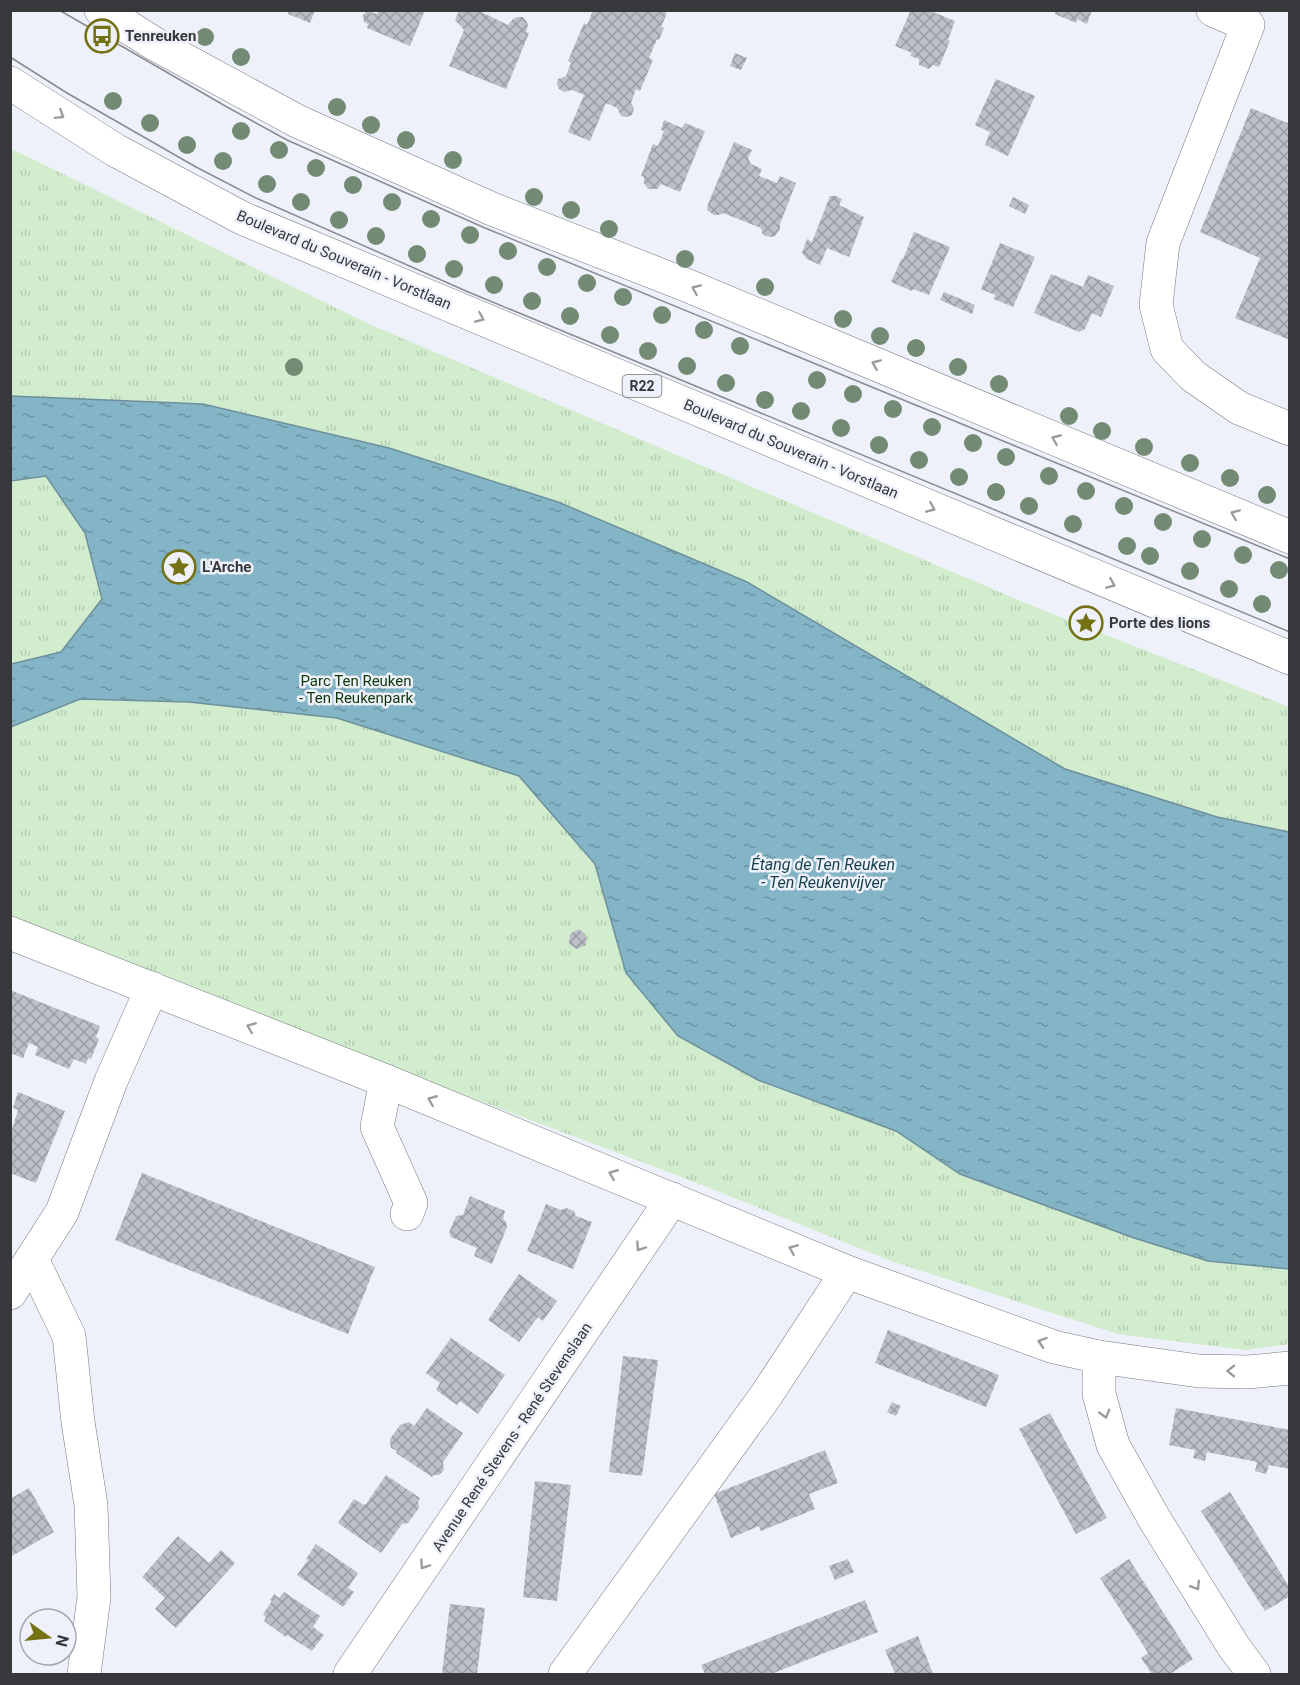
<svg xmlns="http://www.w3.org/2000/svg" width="1300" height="1685" viewBox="0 0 1300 1685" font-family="Roboto,sans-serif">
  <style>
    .park { fill: url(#park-tufts) }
    .water { fill: url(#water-ripples); stroke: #6d909c; stroke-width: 1.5 }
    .building { fill: url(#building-cross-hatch) }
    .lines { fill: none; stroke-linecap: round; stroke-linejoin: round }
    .minor-casing { stroke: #767980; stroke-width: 34 }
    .major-casing { stroke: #767980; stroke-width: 34 }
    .minor { stroke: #fff; stroke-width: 33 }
    .major { stroke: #fff; stroke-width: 33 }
    .tram { stroke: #898b91; stroke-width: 1.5 }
    .tree { fill: #738b75 }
    .oneway { stroke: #9b9c9d }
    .labels { text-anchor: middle; stroke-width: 5; stroke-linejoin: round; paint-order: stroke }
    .shield { fill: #eef1fa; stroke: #6e7074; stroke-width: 1.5 }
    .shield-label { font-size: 14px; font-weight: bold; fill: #37383b }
    .poi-label { font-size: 15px; font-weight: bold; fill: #37383b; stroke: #eef1fa; text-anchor: start }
    .street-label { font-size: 15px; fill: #37383b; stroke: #eef1fa }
    .park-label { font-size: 15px; fill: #0e3708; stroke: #eef1fa }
    .water-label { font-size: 16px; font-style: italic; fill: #133f4c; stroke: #eef1fa }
  </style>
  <defs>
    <pattern id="park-tufts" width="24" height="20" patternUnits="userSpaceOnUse" patternTransform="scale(1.5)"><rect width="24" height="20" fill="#d1edcd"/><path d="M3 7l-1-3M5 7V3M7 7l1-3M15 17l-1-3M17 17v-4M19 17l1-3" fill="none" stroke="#b4ccb1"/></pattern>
    <pattern id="water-ripples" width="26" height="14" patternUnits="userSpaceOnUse" patternTransform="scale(1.5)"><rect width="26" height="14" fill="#84b5c6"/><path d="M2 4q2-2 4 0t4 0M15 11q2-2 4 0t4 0" fill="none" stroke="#6d94a2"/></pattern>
    <pattern id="building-cross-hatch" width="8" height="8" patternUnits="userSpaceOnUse" patternTransform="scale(1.5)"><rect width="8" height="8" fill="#bcbfc7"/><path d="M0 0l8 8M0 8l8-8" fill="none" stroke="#9a9ca3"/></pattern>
  </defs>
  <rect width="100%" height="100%" fill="#eef1fa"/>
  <path class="park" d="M10,148L371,325L1035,607L1289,707V1344L1246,1350L1118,1334L894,1262L692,1181L11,924Z"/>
  <path class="water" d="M11,396L203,404L389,448L558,502L747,582L1065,769L1217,817L1289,832V1269L1208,1261L1134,1238L960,1174L896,1131L758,1080L678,1036L626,973L595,864L519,776L337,718L189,702L80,699L11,727V664L61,652L102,599L85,533L46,476L11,481Z"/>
  <g class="building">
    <path d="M289,10H315L310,23L288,14Z"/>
    <path d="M379,10H425L410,46L367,28L368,24L364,22L363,15L367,11L377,14Z"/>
    <path d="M459,10H477L508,25L513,19L517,17H523L527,22L528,26L526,32L529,33L506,89L449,66L464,30L455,20Z"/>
    <path d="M593,10H660L667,13L661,27L664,28L659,40L657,39L649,58L653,60L640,91L636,89L631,103L634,108L632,115L626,117L621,116L617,108L606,103L590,141L568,132L584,95L572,90L564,92L559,89L557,84L558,79L566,76L571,63L568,61L584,23L587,25Z"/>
    <path d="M911,10H928L955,21L948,40L950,41L939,67L933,65L929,69L919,65V59L910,56L912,53L895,46Z"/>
    <path d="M1056,10H1092L1087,24L1077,19L1076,23L1055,14Z"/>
    <path d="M735,53L747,58L741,70L730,66Z"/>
    <path d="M996,79L1035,96L1008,156L985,145L990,132L975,125Z"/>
    <path d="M1251,108L1290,124V340L1235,318L1260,258L1200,232Z"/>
    <path d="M664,120L682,128L685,123L705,131L680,192L661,184L657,189H648L644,183V177L641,176L653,144L658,146L664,131L661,130Z"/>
    <path d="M734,142L752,150L748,158L751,164L762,169L759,176L777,183L780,176L796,183L780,224V229L775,236L772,237L765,236L762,233L761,228L723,213L719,215H714L707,210L708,204Z"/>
    <path d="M830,196H836L842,199L839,205L864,217L849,257L827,248L820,265L807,259L802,253L807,239L812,242Z"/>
    <path d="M1013,197L1029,205L1025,214L1009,206Z"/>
    <path d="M914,232L950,247L929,295L913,289L912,291L891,282L902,258L903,259Z"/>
    <path d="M1000,243L1035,257L1013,307L994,299L995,295L981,289Z"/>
    <path d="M1051,274L1083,287L1088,275L1114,286L1101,317L1092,313L1085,329L1079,332L1034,313Z"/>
    <path d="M944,292L975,305L972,314L940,300Z"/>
    <path d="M579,929L586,935V945L577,949L569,944L570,934Z"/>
    <path d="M10,990L100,1026L96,1037L99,1039L91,1059L88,1058L86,1064L74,1059L69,1069L35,1055L38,1047L29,1043L23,1058L10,1053Z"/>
    <path d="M18,1092L65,1111L36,1183L10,1173V1136L18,1110L13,1108Z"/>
    <path d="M142,1173L375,1267L348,1334L115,1240Z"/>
    <path d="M470,1196L505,1211L503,1219L506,1222L507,1227L492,1264L474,1256L477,1248L451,1237L449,1233L456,1216L463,1215Z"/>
    <path d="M546,1204L561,1210L566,1208L574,1211L576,1216L592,1222L573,1269L527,1251Z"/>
    <path d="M519,1274L557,1301L543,1321L538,1317L519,1342L488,1320Z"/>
    <path d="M888,1330L999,1375L986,1407L875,1363Z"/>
    <path d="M451,1338L505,1375L478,1414L460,1401L457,1405L436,1390L440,1383L426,1373Z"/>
    <path d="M623,1356L658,1360L642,1476L609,1472Z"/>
    <path d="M892,1402L901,1406L896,1416L887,1412Z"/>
    <path d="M427,1408L463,1433L443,1462L444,1470L439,1475H433L432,1477L396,1453L397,1451L391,1448L390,1443V1439L400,1425L409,1422L414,1426Z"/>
    <path d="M1176,1408L1290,1430V1469L1269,1465L1266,1474L1255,1471L1257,1462L1207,1452L1205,1461L1193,1458L1195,1450L1169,1445Z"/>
    <path d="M1050,1413L1107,1518L1076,1534L1019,1429Z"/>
    <path d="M825,1450L838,1483L809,1494L815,1509L761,1531L759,1526L731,1538L714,1494Z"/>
    <path d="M386,1475L420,1498L418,1502L419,1508L408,1523L402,1524L381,1553L338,1523L354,1499L364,1505L366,1504Z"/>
    <path d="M535,1481L571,1485L557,1601L523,1597Z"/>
    <path d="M29,1488L54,1532L10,1557V1499Z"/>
    <path d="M1230,1492L1290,1588V1596L1265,1611L1201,1511Z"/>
    <path d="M178,1536L209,1563L221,1550L235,1563L176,1628L155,1609L165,1598L142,1577Z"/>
    <path d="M316,1544L358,1573L348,1588L354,1592L343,1607L297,1575L308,1560L306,1559Z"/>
    <path d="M848,1559L854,1572L835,1580L829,1566Z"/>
    <path d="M1129,1559L1193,1659L1170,1674H1152L1141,1658L1148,1653L1100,1578Z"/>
    <path d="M284,1592L320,1616L313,1627L324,1635L312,1651L287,1635L286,1637L264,1621L266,1617L263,1614L272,1601L270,1600L274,1594L279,1598Z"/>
    <path d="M865,1600L878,1632L771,1674H705L701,1665Z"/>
    <path d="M450,1604L485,1608L477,1674H442Z"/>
    <path d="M918,1636L933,1674H895L885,1650Z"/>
  </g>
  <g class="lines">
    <g class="minor-casing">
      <g id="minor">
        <path d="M1213,10L1248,25L1163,243L1156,305L1167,349L1193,376L1239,408L1290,429"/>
        <path d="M10,933L386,1081L847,1272L1054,1347L1099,1357L1199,1371L1248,1372L1290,1368"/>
        <path d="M386,1081L377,1127L411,1203L407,1214"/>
        <path d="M32,1259L69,1336L78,1422L91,1505L94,1597L84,1674"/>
        <path d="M10,1293L62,1212L111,1081L152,988"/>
        <path d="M1099,1357V1394L1113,1445L1155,1520L1234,1647L1254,1674"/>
        <path d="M350,1674L672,1199"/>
        <path d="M565,1674L767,1394L847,1272"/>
      </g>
    </g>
    <g class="major-casing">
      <g id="major">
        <path d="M101,10L155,44L297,121L492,209L686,285L1290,537"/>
        <path d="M10,83L115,150L242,218L1290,658"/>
      </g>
    </g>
    <use href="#minor" class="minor"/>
    <use href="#major" class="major"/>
    <g class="tram">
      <path d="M59,10L227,107L287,140L485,228L1290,559"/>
      <path d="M10,57L67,93L196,167L256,198L466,291L1290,632"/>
    </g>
  </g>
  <g class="tree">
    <circle cx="205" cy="37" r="9"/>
    <circle cx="241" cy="57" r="9"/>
    <circle cx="113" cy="101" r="9"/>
    <circle cx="337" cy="107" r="9"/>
    <circle cx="150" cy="123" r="9"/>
    <circle cx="371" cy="125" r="9"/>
    <circle cx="241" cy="131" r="9"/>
    <circle cx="406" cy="140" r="9"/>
    <circle cx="187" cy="145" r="9"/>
    <circle cx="279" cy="150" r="9"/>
    <circle cx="453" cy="160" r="9"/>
    <circle cx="223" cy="161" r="9"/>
    <circle cx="316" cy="168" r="9"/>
    <circle cx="267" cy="184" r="9"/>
    <circle cx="353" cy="185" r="9"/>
    <circle cx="534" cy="197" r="9"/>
    <circle cx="301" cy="202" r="9"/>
    <circle cx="392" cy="202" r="9"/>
    <circle cx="571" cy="210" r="9"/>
    <circle cx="431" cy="219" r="9"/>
    <circle cx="339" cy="220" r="9"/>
    <circle cx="609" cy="229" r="9"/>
    <circle cx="470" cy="235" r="9"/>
    <circle cx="376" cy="236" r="9"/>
    <circle cx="508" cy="251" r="9"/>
    <circle cx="417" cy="254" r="9"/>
    <circle cx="685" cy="259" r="9"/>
    <circle cx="547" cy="267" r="9"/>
    <circle cx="454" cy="269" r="9"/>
    <circle cx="587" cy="283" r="9"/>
    <circle cx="494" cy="285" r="9"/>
    <circle cx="765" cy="287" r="9"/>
    <circle cx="623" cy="297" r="9"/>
    <circle cx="532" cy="301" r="9"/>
    <circle cx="662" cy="315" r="9"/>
    <circle cx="570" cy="316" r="9"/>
    <circle cx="843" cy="319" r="9"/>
    <circle cx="704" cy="330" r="9"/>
    <circle cx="610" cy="335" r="9"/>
    <circle cx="880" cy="336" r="9"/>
    <circle cx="740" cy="346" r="9"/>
    <circle cx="916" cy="348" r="9"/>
    <circle cx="648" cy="351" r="9"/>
    <circle cx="687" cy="366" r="9"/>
    <circle cx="294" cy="367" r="9"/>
    <circle cx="958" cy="367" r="9"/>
    <circle cx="817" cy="380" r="9"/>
    <circle cx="726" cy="383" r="9"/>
    <circle cx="999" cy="384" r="9"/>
    <circle cx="853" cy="394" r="9"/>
    <circle cx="765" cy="400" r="9"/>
    <circle cx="893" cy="409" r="9"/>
    <circle cx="801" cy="411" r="9"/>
    <circle cx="1069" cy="416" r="9"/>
    <circle cx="932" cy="427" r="9"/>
    <circle cx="841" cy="428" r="9"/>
    <circle cx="1102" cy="431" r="9"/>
    <circle cx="973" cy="443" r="9"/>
    <circle cx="879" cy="445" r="9"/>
    <circle cx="1144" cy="447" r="9"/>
    <circle cx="1006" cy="457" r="9"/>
    <circle cx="919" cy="460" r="9"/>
    <circle cx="1190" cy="463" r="9"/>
    <circle cx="1049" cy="476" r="9"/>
    <circle cx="959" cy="477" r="9"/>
    <circle cx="1230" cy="478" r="9"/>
    <circle cx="1086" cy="491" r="9"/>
    <circle cx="996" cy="492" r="9"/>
    <circle cx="1267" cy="495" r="9"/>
    <circle cx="1029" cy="506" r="9"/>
    <circle cx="1124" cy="506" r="9"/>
    <circle cx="1163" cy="522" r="9"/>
    <circle cx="1073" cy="524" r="9"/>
    <circle cx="1202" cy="539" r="9"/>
    <circle cx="1127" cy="546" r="9"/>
    <circle cx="1243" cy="555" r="9"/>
    <circle cx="1150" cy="556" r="9"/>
    <circle cx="1279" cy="570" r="9"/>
    <circle cx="1190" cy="571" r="9"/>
    <circle cx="1229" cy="589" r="9"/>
    <circle cx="1262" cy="604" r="9"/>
  </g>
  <defs><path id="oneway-chevron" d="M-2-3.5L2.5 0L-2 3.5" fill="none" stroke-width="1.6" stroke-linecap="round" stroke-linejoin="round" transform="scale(1.5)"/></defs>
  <g class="oneway">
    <use href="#oneway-chevron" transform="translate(60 115) rotate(32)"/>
    <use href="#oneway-chevron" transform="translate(696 289) rotate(-157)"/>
    <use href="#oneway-chevron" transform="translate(480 318) rotate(23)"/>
    <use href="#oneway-chevron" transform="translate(876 364) rotate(-157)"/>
    <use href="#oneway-chevron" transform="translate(1056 439) rotate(-157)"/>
    <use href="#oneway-chevron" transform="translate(931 508) rotate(23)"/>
    <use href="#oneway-chevron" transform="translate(1235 514) rotate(-157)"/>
    <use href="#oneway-chevron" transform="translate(1111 584) rotate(23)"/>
    <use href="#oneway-chevron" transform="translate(251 1027) rotate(-158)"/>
    <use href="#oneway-chevron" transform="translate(432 1100) rotate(-158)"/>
    <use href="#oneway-chevron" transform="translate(613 1174) rotate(-158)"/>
    <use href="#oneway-chevron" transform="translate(640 1247) rotate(124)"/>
    <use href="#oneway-chevron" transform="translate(793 1249) rotate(-157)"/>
    <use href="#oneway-chevron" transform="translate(1042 1342) rotate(-161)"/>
    <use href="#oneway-chevron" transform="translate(1231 1371) rotate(-179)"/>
    <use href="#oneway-chevron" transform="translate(1105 1414) rotate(75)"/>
    <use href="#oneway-chevron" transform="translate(424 1565) rotate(124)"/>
    <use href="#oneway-chevron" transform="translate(1196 1586) rotate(58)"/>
  </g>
  <defs>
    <g id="bus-ring" transform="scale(1.725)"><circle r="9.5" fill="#eef1fa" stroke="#757215" stroke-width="1.5"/><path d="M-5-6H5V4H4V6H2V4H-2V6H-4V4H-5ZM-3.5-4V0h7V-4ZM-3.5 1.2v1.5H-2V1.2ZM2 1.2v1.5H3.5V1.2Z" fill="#757215"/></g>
    <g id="sight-ring" transform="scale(1.725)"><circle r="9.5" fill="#eef1fa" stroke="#757215" stroke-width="1.5"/><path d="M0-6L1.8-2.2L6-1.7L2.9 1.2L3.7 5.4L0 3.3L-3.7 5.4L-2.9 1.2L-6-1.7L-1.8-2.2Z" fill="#757215"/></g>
  </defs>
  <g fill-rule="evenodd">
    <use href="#bus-ring" x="102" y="36"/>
    <use href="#sight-ring" x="179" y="567"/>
    <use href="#sight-ring" x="1086" y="623"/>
  </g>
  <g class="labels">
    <rect class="shield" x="622.5" y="375" width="39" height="22" rx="4.5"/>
    <g class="shield-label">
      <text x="642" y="391">R22</text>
    </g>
    <g class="poi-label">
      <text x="125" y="41">Tenreuken</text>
      <text x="202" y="572">L'Arche</text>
      <text x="1109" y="628">Porte des lions</text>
    </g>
    <g class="street-label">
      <text transform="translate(344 260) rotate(23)" y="5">Boulevard du Souverain - Vorstlaan</text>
      <text transform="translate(791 449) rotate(23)" y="5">Boulevard du Souverain - Vorstlaan</text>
      <text transform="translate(512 1437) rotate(-56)" y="5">Avenue René Stevens - René Stevenslaan</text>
    </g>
    <g class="park-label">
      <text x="356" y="686">Parc Ten Reuken<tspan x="356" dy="17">- Ten Reukenpark</tspan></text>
    </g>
    <g class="water-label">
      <text x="823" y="870">Étang de Ten Reuken<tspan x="823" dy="18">- Ten Reukenvijver</tspan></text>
    </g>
  </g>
  <rect width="1300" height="1685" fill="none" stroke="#37383b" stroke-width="24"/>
  <g transform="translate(48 1637) rotate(105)"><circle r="28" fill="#eef1fa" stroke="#a5a7ae" stroke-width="1.5"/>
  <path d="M0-4.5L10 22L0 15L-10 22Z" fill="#757215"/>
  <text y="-9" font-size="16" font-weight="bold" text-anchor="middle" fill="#37383b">N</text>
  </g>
</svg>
